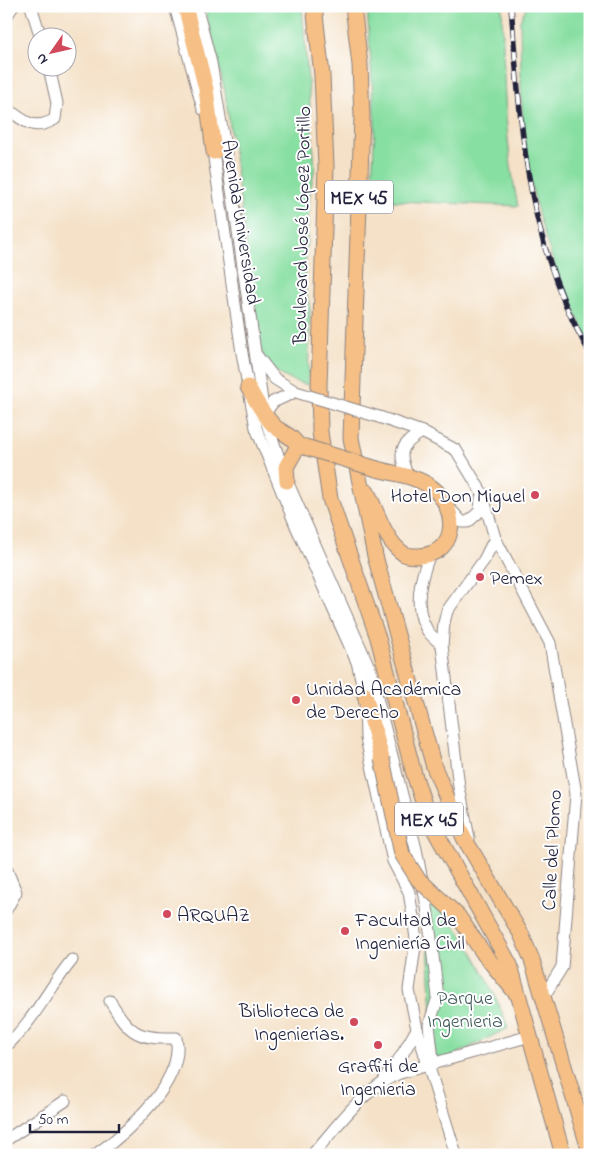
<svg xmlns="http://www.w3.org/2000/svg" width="596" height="1161" viewBox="0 0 596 1161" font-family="'Indie Flower',sans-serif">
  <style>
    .green { fill: #88dfa2; stroke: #55806e }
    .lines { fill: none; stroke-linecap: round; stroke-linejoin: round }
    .minor-casing { stroke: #8b8281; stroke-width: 13 }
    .major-casing { stroke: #8b8281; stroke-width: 17 }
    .minor { stroke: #fff; stroke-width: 11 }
    .major { stroke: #f5bf86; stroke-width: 15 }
    .rail-casing { stroke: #22223b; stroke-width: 5.5 }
    .rail { stroke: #fff; stroke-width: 4; stroke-dasharray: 11; stroke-linecap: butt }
    .minor-bridge-casing { stroke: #8b8281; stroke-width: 13; stroke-linecap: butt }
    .major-bridge-casing { stroke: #8b8281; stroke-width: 17; stroke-linecap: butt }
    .minor-bridge { stroke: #fff; stroke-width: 11 }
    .major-bridge { stroke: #f5bf86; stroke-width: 15 }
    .poi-dot { fill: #d1495b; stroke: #fff; stroke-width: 2 }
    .labels { text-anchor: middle; stroke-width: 4; stroke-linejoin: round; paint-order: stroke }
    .shield { fill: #fff; stroke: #646476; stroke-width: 1 }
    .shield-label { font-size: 19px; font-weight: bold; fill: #22223b }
    .street-label { font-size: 20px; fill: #22223b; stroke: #fff }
    .poi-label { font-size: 20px; fill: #22223b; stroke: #fff; text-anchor: start }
    .park-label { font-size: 20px; fill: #415b5a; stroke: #fff }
  </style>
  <rect width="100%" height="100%" fill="#fff"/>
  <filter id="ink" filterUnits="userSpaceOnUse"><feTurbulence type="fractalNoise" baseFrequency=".02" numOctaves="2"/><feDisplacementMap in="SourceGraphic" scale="10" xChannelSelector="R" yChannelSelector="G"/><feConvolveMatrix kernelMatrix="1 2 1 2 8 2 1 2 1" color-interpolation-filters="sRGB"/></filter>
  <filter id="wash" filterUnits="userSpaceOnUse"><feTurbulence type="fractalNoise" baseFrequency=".0096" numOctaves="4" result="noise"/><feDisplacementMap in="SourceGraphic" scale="20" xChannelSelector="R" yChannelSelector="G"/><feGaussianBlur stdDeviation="1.12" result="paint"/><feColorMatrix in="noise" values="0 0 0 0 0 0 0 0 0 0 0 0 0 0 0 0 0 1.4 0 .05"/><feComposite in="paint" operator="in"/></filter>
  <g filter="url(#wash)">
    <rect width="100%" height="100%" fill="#f4e1c7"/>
    <g class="green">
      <path d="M204,6H302L315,167L310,192L304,283L310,308L308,385C284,379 273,373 261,351L225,92Z"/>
      <path d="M367,6H502C504,74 504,140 518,206L371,200L375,126Z"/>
      <path d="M527,6H590V341C555,279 531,206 524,135C520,97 521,58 520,20Z"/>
      <path d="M425,892C465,929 489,978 508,1028L435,1065Z"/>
    </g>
  </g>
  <g filter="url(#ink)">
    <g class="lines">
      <g class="minor-casing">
        <g id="minor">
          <path d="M31,6L41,38"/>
          <path d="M175,6L203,109"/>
          <path d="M196,6L211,63L233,196L264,415L287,481L369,667L416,849L427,907L438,997L429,1025L433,1060"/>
          <path d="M6,17L13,6"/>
          <path d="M6,108C25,121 33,132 55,119L57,103L49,68"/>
          <path d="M212,144L242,353L256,428L296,526L357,662L365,695L366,738L393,861L409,892L413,917L416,939L409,990L417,1029L456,1155"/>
          <path d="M257,356L275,379L296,392"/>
          <path d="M379,417L422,432L456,450L482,493L495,538L484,560L447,611L444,623L442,645L459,787L469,838"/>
          <path d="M262,418L273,402L295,392"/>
          <path d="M408,477C398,452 399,446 422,432"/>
          <path d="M450,509L462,522H468L480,511L481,498"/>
          <path d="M495,538L550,643L576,794L562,967L544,996"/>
          <path d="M429,556C421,578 413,605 426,628C429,635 437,640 442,645"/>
          <path d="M6,868L16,892L6,910"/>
          <path d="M6,1046C33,1022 49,988 72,960"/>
          <path d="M385,1078L402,1055L417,1029"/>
          <path d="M6,1140L65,1101"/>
          <path d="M95,1155C127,1133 186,1080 176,1038C137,1039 130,1034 110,1001"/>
          <path d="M312,1155C338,1126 363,1088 400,1073L530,1036"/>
        </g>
      </g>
      <g class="major-casing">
        <g id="major">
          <path d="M185,6L206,89L214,152"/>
          <path d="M314,6L322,75L326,166L319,386L320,432L330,499L378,638L414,774L429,820L510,965L563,1155"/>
          <path d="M353,6L360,65L362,117L351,438L375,556L434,767L464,838L521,934L532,960L590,1152"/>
          <path d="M248,387C256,401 263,415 274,426C283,434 292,435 298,446L305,447"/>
          <path d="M287,481L286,467L298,446"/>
          <path d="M367,492C377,511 385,542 404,554C408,556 414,556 419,556C459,554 459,507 431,487C416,476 395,474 377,469"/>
          <path d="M365,695L382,759"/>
          <path d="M484,954L516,993"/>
        </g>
      </g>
      <use href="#minor" class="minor"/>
      <use href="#major" class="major"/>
      <g class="rail-casing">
        <path id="rail" d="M511,6C521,128 526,244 590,353"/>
      </g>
      <use href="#rail" class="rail"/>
      <g class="minor-bridge-casing">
        <path id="minor-bridge" d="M296,392L379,417"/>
      </g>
      <g class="major-bridge-casing">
        <g id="major-bridge">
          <path d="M305,447L377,469"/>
          <path d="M382,759L402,854L418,879L458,916L484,954"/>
        </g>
      </g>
      <use href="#minor-bridge" class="minor-bridge"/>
      <use href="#major-bridge" class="major-bridge"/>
    </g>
  </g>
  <g class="poi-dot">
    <circle cx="535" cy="495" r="5"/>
    <circle cx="480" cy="577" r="5"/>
    <circle cx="296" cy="700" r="5"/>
    <circle cx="167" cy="914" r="5"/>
    <circle cx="345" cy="931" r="5"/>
    <circle cx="354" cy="1022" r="5"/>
    <circle cx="378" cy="1045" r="5"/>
  </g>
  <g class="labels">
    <g class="shield">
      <rect x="325" y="180.5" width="68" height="33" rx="4"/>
      <rect x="395" y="802.5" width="68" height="33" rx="4"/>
    </g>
    <g class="shield-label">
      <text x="359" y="204">MEX 45</text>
      <text x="429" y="826">MEX 45</text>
    </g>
    <g class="street-label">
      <text transform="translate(242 222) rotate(81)" y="7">Avenida Universidad</text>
      <text transform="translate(301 225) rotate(-89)" y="7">Boulevard José López Portillo</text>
      <text transform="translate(551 850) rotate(-87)" y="7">Calle del Plomo</text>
    </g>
    <g class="poi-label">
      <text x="525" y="502" text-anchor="end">Hotel Don Miguel</text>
      <text x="490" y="584">Pemex</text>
      <text x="306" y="695">Unidad Académica<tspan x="306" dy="23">de Derecho</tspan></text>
      <text x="177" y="921">ARQUAZ</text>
      <text x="355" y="926">Facultad de<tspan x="355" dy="23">Ingeniería Civil</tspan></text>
      <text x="344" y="1017" text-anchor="end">Biblioteca de<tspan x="344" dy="23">Ingenierías.</tspan></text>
      <text x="378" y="1072" text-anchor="middle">Graffiti de<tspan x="378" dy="23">Ingenieria</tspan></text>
    </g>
    <g class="park-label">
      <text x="465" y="1004">Parque<tspan x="465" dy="23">Ingenieria</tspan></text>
    </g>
  </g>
  <rect width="596" height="1161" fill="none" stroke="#fff" stroke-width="25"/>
  <g transform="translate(52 52) rotate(236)"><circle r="24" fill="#ffffff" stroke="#a7a7b1"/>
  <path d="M0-4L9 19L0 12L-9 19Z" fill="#d1495b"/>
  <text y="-8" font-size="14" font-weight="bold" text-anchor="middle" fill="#22223b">N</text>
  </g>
  <path d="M30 1124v8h89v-8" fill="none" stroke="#22223b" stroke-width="2.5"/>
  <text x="38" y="1124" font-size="15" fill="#22223b" stroke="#ffffff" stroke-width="4" paint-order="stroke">50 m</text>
</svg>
